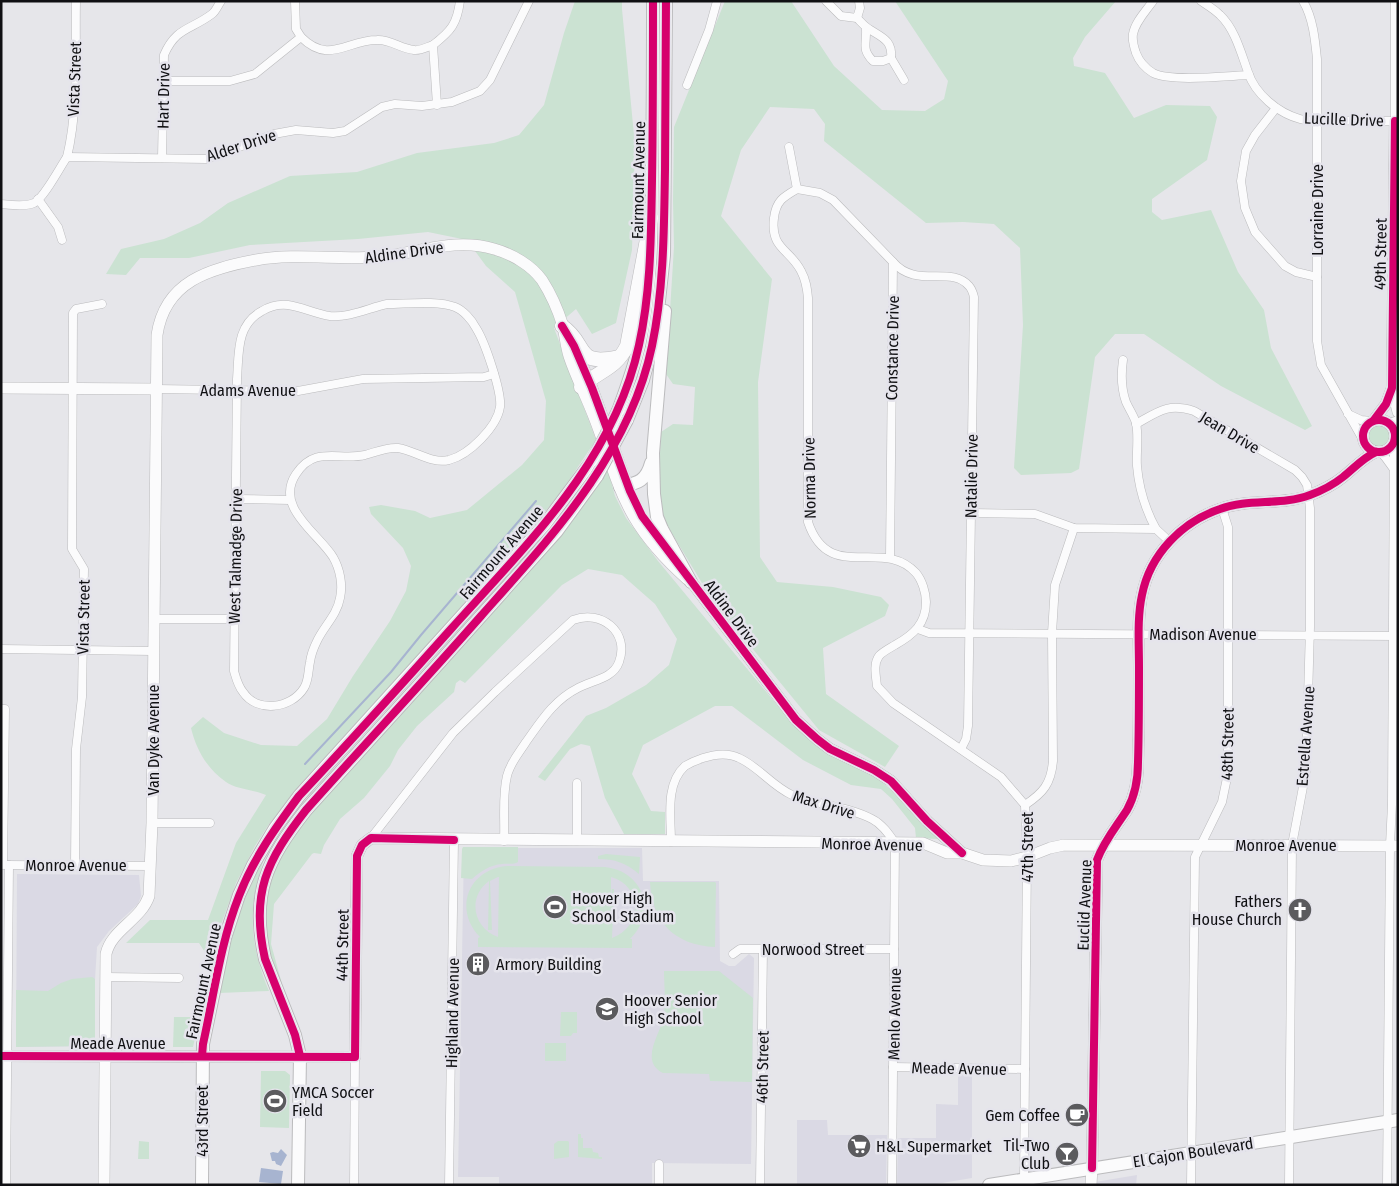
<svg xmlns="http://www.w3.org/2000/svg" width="1399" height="1186" viewBox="0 0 1399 1186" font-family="'Fira Sans Condensed',sans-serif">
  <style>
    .built { fill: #dad9e4 }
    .green { fill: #cbe2d2; fill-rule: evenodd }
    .water { fill: #a7b4d0 }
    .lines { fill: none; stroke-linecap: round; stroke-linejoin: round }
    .stream { stroke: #a7b4d0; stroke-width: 2 }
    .street-casing { stroke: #bbbbbd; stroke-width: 9 }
    .secondary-casing { stroke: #bbbbbd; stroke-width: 12 }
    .primary-casing { stroke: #bbbbbd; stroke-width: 14 }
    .highway-casing { stroke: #bbbbbd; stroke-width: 15 }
    .street { stroke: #fbfbfc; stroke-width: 8 }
    .secondary { stroke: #fbfbfc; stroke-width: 11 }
    .primary { stroke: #fbfbfc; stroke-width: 12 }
    .highway { stroke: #fbfbfc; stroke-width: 14 }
    .primary-bridge-casing { stroke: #bbbbbd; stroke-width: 14; stroke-linecap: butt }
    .primary-bridge { stroke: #fbfbfc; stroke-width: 12 }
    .cycleway-casing { stroke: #e5e4ec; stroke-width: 11 }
    .cycleway { stroke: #d6006c; stroke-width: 8 }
    .labels { text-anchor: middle; stroke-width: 5; stroke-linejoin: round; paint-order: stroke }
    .street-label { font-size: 16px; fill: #101013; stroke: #e5e4ec }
    .poi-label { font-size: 16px; fill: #101013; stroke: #e5e4ec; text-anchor: start }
  </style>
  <rect width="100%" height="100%" fill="#e6e6ea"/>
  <g class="built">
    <path d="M464,848H642L643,881H719L720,961L729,966H735L749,954L754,958L751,1164L652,1163V1185H499V1177H458Z"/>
    <path d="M17,874L139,875L141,896L138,904L109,931L97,947L94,996L95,1038L94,1043L91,1046L16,1047Z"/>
    <path d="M958,1072H972V1178L930,1185H897L898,1138H936V1104L958,1105Z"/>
    <path d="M797,1120H827L828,1135H887L886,1185H797Z"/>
    <path d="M1137,1175L1136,1185H1077Z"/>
  </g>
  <g class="green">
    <path d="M575,1H622V9L635,146L632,250L616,323L592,334L576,309L554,328L596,440L557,498L437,634L305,779L269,824L255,846L236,883L219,930L212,963L199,943H126L150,920H208L236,843L266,795C255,790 235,789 226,782C207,769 196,749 191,728L203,717L224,733L261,745L297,746L327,719L353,676L390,621L406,591L411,566L403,548L371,514L369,507L381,505L415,511L430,518L467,510L522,465L544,440L546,401L515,292L486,266L467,240L428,232L358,239L250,245L189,258H140L126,275L106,274L121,249L164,239L200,223L228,203L290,176L357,172L417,153L494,143L519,135L544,105L564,33Z"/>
    <path d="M725,1H791L834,66L882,110L925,111L944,99L948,81L895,1H1116L1085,37L1073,58L1074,66L1105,73L1134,118L1166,105L1210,106L1217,117L1207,160L1152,199V212L1162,220L1211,210L1238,272L1264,310L1271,348L1312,426L1305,430L1221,386L1144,334H1115L1095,357L1079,469L1071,473L1021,475L1014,468L1023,325L1020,248L994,224L963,222L926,223L824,141L825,124L814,109L770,107L741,150L721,216L772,279L758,382L760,557L777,582L833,587L881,597L889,605L885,616L823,648L826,694L899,746L885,767L819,730L730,621L702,583L665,522L658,493L661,432L673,424L693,425L695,387L673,384L666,374L674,247L673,201L674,127Z"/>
    <circle cx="1379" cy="436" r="13"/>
    <path d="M608,470L615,496L626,518L658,561L792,723L880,780L900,798L938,839L916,838L915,828L892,799L881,789L851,785L803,760L732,706H715L643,745L632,774L651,811L665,812V834H624L605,798L590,746L581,744L570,749L545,781L538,777L586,716L606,708L646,685L669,665L677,639L655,604L622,575L588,569L562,585L465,683L460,680L456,683L454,692L417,726L398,750L390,766L364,798L340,819L324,845L321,854L314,853L312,854L274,904L271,944L282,984L280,985C274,970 267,954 265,938C259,884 283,849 313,809L559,538Z"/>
    <path d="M463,847H518V862C513,865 507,863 502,864C490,865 481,871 472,879L461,878L462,849Z"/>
    <path d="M606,854L640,857L639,874C626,863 615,859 598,859V856Z"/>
    <path d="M260,861L263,862C247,909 250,946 269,991L219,993L227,950L237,916Z"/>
    <path d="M507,866L605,867C643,871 658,912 630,939H632V948L478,947V938L480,937C453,910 468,869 507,866ZM498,877H499L498,937C473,928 467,897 489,881L488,930H492L490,881ZM611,877C643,886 643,927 612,938L614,889H612L611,898Z"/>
    <path d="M650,882H715L716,883L715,947C674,945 652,922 650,882Z"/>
    <path d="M664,971H719L753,998L752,1082L710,1081L709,1074L663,1073C638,1060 662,1033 664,1014C666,1000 664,985 664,971Z"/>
    <path d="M92,977L95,979V1038L94,1043L91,1046L16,1047V990L48,991L61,983L72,979Z"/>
    <path d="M561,1012H577V1033H573L571,1036H560Z"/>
    <path d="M174,1017H200L193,1047H173Z"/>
    <rect x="545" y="1043" width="21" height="18"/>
    <path d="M261,1071H285L290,1075L289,1128L260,1127Z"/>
    <path d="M578,1134H581V1138H583V1148H592L593,1152L598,1153L599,1157H602V1159L578,1157Z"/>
    <path d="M139,1141L149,1142V1159H138Z"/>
    <path d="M558,1141H568L569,1142V1157L554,1159V1144Z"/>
  </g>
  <g class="water">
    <path d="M281,1149L287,1155L281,1166L276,1164L275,1161H272L270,1153L273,1152L278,1153Z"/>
    <path d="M261,1168L283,1171L281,1184L259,1182Z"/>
  </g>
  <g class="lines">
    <path class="stream" d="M305,764L391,672L421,635L536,501"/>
    <g class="street-casing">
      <g id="street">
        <path d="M295,1L296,29L301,37"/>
        <path d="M826,1L841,16L857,18L860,8L859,1"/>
        <path d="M1153,1C1146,11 1135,22 1133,34C1132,40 1134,47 1136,53C1139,61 1145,68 1153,73C1171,82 1226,76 1249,75"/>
        <path d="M1201,1C1207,5 1214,9 1220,15C1235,29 1241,53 1248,72C1255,94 1278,113 1300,119C1310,122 1323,120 1334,120C1354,121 1375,121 1395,121V1"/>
        <path d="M1303,1C1313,18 1315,39 1317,59V341L1321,365L1362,438"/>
        <path d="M857,18C861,22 864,26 869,29C881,37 893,40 891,58L883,61H873C861,49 867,44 866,28"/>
        <path d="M891,58L904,80"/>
        <path d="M164,81H230L255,74L301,37C329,65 347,40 377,40C390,39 401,49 414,50C420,51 427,47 433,45"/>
        <path d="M687,85L709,30L717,1"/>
        <path d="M437,105L433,45C451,31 457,24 460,1"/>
        <path d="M1276,108L1255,135L1246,151L1241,181L1245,208L1255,232L1285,266L1296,272L1317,277"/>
        <path d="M789,147L797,189"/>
        <path d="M67,157C79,107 75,53 76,1"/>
        <path d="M162,158L164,55C176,27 191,30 212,14C216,11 218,5 221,1"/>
        <path d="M797,189C783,197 776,201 774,218C770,249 790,249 801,271C806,280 807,288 808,298V522C829,585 883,536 916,573C922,580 926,593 926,602C926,624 913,635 895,645C890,648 882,652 879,656C873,664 876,676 877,686L893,703L1001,777L1025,805"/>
        <path d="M797,189L820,193L833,200L893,262L890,558"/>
        <path d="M38,199L58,227L62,240"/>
        <path d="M1,204C11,205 25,207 34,203C44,198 60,167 67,157L207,159L274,134L296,130L333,133L345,131L382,107L395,104L422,106L452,102L480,91L490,80L529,1"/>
        <path d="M893,262C916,289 951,265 969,286C971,288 973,293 974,297L968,726L966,739L961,749"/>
        <path d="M387,304C406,304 437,300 455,307C463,310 472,320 476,328C485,342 502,392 500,407C497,427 469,455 449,460C431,464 416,451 398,448C386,447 376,452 365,455C338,461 315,445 296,474C274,507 318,533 333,557C340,569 343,585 340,598C337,615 324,626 317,641C314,647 311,655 310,662C308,671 309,680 304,688C291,709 257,713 243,692C238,686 236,678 234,671L237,379C239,353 236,325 262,311C270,306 279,304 288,305C302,307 316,314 330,316C348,318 369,308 387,304Z"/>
        <path d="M1123,360C1121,374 1121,388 1126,402C1129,409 1134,416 1136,423C1139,437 1136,453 1137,466C1139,489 1145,509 1156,529"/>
        <path d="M156,389L298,391L363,379L484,377L494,374"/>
        <path d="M1348,414L1361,420L1372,421"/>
        <path d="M1389,423L1398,420"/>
        <path d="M1136,424C1159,411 1168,403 1194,411L1295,470L1302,477L1307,485L1310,508V627L1306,771L1292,845L1289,1185"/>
        <path d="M1380,452L1385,457L1393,468"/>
        <path d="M236,499L290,500"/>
        <path d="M971,513L1035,514L1074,528L1156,529L1169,541"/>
        <path d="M154,619H234"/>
        <path d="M918,629L929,633L1398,636"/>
        <path d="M1,649L153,651"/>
        <path d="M1,709H5L3,865"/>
        <path d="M1025,805C1043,793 1051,784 1053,761L1052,633L1055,585L1074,528"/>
        <path d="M152,823H210"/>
        <path d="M371,838L453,733L495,692L573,620C601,609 630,632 619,662C613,679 592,680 578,688C554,700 541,721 526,742C519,753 510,763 507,776C502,796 505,820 504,841"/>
        <path d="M577,841V783"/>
        <path d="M671,842C671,817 665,784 685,766C690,763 697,760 703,758C715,754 727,752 739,758C759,767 772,786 792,795C817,805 847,806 872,819C882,824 889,834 895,843L892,1185"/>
        <path d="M6,865L150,866"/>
        <path d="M75,865L76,749L82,697L84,569L72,549L73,313L76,309L102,304"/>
        <path d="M733,954L740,949H894"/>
        <path d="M106,977L179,978"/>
        <path d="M893,1067L1025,1069"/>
        <path d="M1024,1179L1027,857L1025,805"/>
        <path d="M6,1185L9,865"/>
        <path d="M354,1185L355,1057"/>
        <path d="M449,1185L454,840"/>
        <path d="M659,1185V1164"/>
        <path d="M760,1185L763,949"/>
        <path d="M1191,1185L1195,857L1222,802L1228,773V527L1222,508"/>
        <path d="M1387,1185L1390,845L1392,804L1394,442"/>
      </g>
    </g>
    <g class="secondary-casing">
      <g id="secondary">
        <path d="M572,342L592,388L630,493"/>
        <path d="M1,388L156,389"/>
        <path d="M1392,388L1398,412"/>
        <circle cx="1379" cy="436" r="16"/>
        <path d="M1374,420L1386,404L1392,388L1395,121L1398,119"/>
        <path d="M687,576L796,720L817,739L830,749L874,770L891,781L927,821L962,853"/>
        <path d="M1,1056L355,1057L357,856L362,845L371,838L923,843L947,853H962L983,860L1011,861L1027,857L1050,848L1064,845L1398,846"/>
        <path d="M104,1185L106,954C111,930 141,920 149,896L152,823L157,335C165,281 209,269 256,260C296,253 336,260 376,257C416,254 454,237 494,249C512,254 531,265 542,280C551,294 558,310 563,326C565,336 566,346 569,356C576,377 586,396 594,417C607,450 616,486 634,517C648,541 667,561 687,579"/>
        <path d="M1091,1185L1092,1168L1097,860C1104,841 1116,827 1127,810C1135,796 1138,778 1138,762C1139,730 1139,698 1139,667C1139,643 1137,618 1142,595C1150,554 1182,522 1220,509C1249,498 1281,506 1310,495C1321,491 1333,485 1343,477C1353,469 1364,457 1376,452"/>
      </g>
    </g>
    <g class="primary-casing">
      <g id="primary">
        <path d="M665,311L653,453L654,494L657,517L662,529L691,582"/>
        <path d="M618,411C626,389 634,368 639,346C652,288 652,228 652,168C653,113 653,57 653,1"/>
        <path d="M627,420L643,380L652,347L658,310L664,255L666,1"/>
        <path d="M620,487C637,483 646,482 651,463"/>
        <path d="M202,1185L203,1044L225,938L239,895L253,865L275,828L299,796L545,524L592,461"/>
        <path d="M298,1185L300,1056L295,1035L265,959C250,893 267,860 306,810L440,662L557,531L597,476"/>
        <path d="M989,1185L1398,1120"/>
      </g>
    </g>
    <g class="highway-casing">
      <g id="highway">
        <path d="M562,326C589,344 573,367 619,357"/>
        <path d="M581,387C599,370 615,370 627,346L651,218"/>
      </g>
    </g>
    <use href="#street" class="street"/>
    <use href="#secondary" class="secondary"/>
    <use href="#primary" class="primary"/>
    <use href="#highway" class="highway"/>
    <g class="primary-bridge-casing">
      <g id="primary-bridge">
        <path d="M592,461L606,435L618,411"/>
        <path d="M597,476L627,420"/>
      </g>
    </g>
    <use href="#primary-bridge" class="primary-bridge"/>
    <g class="cycleway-casing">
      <g id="cycleway">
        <path d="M562,326L574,346L592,388L630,491L642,516L796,720L817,739L830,749L874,770L891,781L927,821L962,853"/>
        <circle cx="1379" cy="436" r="16"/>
        <path d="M1374,420L1386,404L1392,388L1395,121"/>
        <path d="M1,1056L355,1057L357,856L362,845L371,838L454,840"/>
        <path d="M202,1056L203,1044C214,995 220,944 239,896C253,859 276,827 299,796C351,741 401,685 451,629C527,544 614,461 639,345C651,291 651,236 652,181C653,121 653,61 653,1"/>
        <path d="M300,1056L295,1035L265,959C250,893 267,860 306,810C364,745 424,681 481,616C552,536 629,455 652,346C664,288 664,229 665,170C665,113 666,57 666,1"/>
        <path d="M1092,1168L1097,860C1104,841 1116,827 1127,810C1135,796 1138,778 1138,762C1139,730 1139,698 1139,667C1139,643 1137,618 1142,595C1150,554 1182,522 1220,509C1249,498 1281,506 1310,495C1321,491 1333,485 1343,477C1353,469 1364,457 1376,452"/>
      </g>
    </g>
    <use href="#cycleway" class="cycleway"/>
  </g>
  <defs>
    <g id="stadium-disc" transform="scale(1.25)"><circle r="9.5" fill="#5b5b5e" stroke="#e5e4ec"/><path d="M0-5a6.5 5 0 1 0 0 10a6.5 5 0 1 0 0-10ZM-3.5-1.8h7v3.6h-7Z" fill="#fff"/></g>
    <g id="church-disc" transform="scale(1.25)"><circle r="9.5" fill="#5b5b5e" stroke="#e5e4ec"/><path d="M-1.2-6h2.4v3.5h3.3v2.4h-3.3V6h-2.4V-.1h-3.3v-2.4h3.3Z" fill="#fff"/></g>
    <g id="building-disc" transform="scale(1.25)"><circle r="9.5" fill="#5b5b5e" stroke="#e5e4ec"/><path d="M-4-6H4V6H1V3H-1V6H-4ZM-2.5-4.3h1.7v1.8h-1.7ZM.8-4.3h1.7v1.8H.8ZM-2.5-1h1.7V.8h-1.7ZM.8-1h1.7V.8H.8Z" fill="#fff"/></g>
    <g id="school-disc" transform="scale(1.25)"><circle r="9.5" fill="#5b5b5e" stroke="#e5e4ec"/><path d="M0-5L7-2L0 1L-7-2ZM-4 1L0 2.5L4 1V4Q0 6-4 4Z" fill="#fff"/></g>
    <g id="cafe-disc" transform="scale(1.25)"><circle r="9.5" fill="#5b5b5e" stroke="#e5e4ec"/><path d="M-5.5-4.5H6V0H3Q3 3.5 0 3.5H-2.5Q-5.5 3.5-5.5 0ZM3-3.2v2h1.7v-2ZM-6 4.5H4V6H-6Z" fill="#fff"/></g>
    <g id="supermarket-disc" transform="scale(1.25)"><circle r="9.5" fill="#5b5b5e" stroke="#e5e4ec"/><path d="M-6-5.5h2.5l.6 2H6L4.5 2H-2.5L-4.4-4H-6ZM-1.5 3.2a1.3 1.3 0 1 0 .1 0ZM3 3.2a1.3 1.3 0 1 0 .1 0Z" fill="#fff"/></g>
    <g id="bar-disc" transform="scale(1.25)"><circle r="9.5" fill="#5b5b5e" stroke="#e5e4ec"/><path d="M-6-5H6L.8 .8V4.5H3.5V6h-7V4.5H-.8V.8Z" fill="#fff"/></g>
  </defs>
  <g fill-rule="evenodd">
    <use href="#stadium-disc" x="555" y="907"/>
    <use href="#church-disc" x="1300" y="910"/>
    <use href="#building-disc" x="478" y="964"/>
    <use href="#school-disc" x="607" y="1009"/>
    <use href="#stadium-disc" x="275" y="1101"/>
    <use href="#cafe-disc" x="1077" y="1115"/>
    <use href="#supermarket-disc" x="859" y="1146"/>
    <use href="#bar-disc" x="1067" y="1154"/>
  </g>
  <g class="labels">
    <g class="street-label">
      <text transform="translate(74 79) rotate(-88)" y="6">Vista Street</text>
      <text transform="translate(163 96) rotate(-89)" y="6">Hart Drive</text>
      <text transform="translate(1344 119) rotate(2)" y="6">Lucille Drive</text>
      <text transform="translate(241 145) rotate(-18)" y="6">Alder Drive</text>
      <text transform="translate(638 180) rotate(-89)" y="6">Fairmount Avenue</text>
      <text transform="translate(1317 210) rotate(-90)" y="6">Lorraine Drive</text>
      <text transform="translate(404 252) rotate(-8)" y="6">Aldine Drive</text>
      <text transform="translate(1380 254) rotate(-89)" y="6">49th Street</text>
      <text transform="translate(892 348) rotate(-89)" y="6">Constance Drive</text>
      <text x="248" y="396">Adams Avenue</text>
      <text transform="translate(1230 432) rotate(31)" y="6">Jean Drive</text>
      <text transform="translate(971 476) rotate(-89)" y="6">Natalie Drive</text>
      <text transform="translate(809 478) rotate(-91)" y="6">Norma Drive</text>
      <text transform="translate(501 552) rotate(-49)" y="6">Fairmount Avenue</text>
      <text transform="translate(235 556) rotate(-89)" y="6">West Talmadge Drive</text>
      <text transform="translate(732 613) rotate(53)" y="6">Aldine Drive</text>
      <text transform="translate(83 617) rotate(-89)" y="6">Vista Street</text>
      <text x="1203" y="640">Madison Avenue</text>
      <text transform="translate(1305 736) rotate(-86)" y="6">Estrella Avenue</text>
      <text transform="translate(153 740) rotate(-90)" y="6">Van Dyke Avenue</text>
      <text transform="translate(1227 744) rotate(-89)" y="6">48th Street</text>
      <text transform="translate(824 804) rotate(17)" y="6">Max Drive</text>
      <text transform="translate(872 844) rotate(1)" y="6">Monroe Avenue</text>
      <text x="1286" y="851">Monroe Avenue</text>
      <text transform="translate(1027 847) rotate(-90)" y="6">47th Street</text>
      <text x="76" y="871">Monroe Avenue</text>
      <text transform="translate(1084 905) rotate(-88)" y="6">Euclid Avenue</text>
      <text transform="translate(342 945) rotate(-89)" y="6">44th Street</text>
      <text x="813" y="955">Norwood Street</text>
      <text transform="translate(203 981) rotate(-78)" y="6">Fairmount Avenue</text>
      <text transform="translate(452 1013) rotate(-89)" y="6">Highland Avenue</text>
      <text transform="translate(894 1014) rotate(-89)" y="6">Menlo Avenue</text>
      <text x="118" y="1049">Meade Avenue</text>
      <text transform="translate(762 1067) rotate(-89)" y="6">46th Street</text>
      <text transform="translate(959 1068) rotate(1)" y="6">Meade Avenue</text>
      <text transform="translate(202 1121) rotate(-90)" y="6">43rd Street</text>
      <text transform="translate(1193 1152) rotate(-9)" y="6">El Cajon Boulevard</text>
    </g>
    <g class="poi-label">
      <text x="572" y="904">Hoover High<tspan x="572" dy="18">School Stadium</tspan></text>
      <text x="1282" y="907" text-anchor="end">Fathers<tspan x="1282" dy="18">House Church</tspan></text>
      <text x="496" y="970">Armory Building</text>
      <text x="624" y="1006">Hoover Senior<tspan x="624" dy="18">High School</tspan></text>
      <text x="292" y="1098">YMCA Soccer<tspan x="292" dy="18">Field</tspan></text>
      <text x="1060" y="1121" text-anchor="end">Gem Coffee</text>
      <text x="1050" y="1151" text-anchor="end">Til-Two<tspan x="1050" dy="18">Club</tspan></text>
      <text x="876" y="1152">H&amp;L Supermarket</text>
    </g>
  </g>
  <rect width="1399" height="1186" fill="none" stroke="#101013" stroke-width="5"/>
</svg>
